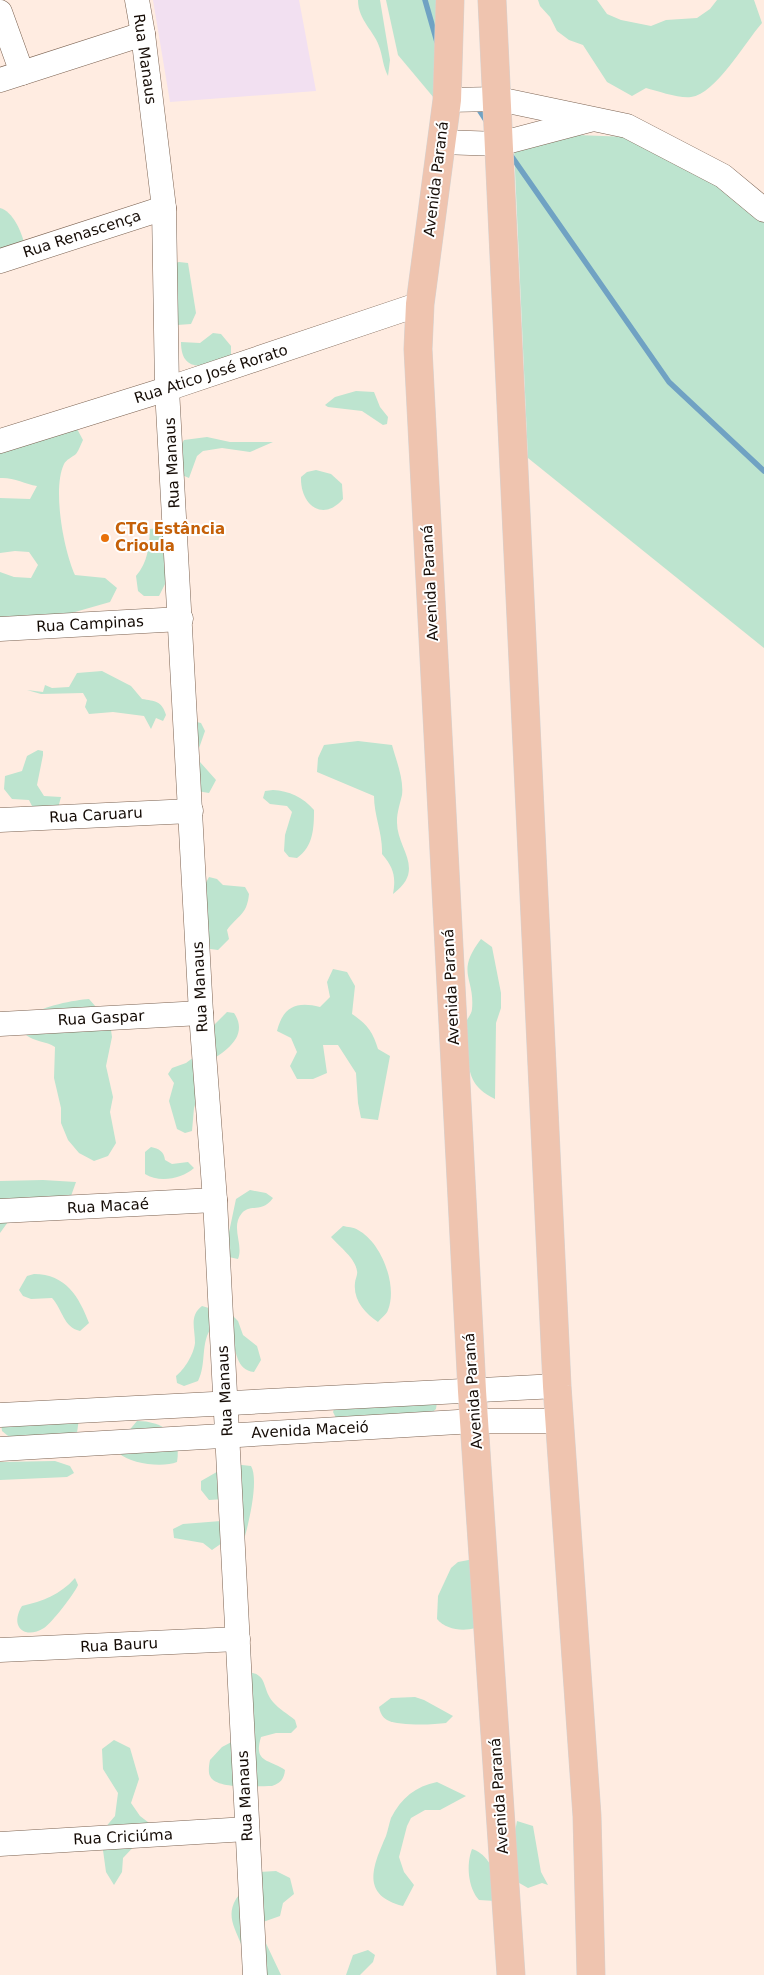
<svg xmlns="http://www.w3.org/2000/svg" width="764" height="1975" viewBox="0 0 764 1975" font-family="'DejaVu Sans',sans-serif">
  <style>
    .education { fill: #f2e0f1 }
    .green { fill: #bde4cf }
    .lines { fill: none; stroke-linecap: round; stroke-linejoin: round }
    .stream { stroke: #70a2c3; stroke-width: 5.5 }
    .minor-casing { stroke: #7c6352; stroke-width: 25 }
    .major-casing { stroke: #d5d3d2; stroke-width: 29 }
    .minor { stroke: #fff; stroke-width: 24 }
    .major { stroke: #efc4af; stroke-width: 28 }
    .food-dot { fill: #e8710a; stroke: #fff; stroke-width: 2 }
    .labels { text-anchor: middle; stroke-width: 4; stroke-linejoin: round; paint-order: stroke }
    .street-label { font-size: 15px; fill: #150c06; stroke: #fff }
    .food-label { font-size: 15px; font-weight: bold; fill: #c56008; stroke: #fff; text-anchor: start }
  </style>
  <rect width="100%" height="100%" fill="#ffece1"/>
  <path class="education" d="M153,0H299L316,91L170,102Z"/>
  <g class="green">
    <path d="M358,0H380L390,60L388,76C383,66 383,59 380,49C375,31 358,21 358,0Z"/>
    <path d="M386,0H437L434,98L398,55Z"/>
    <path d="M538,0H597L607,14L621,20L651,26L666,20L697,18L710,9L717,0H754L762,23C745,42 716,94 691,97C681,99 657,91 646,88L632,96L607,82L583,45L569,40L557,31L550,17L540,6Z"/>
    <path d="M577,135L629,137L727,190L764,220V648L528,458L514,148Z"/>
    <path d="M0,208C13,211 22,233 25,246L0,264Z"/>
    <path d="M179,262L188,263L196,313L191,324L177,325L172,264Z"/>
    <path d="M213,333L221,334L231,346V361C209,365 181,376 181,342L200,343Z"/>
    <path d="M356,391L374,392L380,407L388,417L387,424L383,425L362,411L328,407L325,405L335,397Z"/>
    <path d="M76,427L83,440C81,444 79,450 76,454C72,457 66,460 64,464C52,489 64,551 75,575L105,578L117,588L110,602L68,614L0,618V572L14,577L31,578L38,565L29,552L15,551L0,553V498L30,499L37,486C25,484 13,477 0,478V445Z"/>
    <path d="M207,437L230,442H273L250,452L222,448L203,451L197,456L189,478L182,475L180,447L184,440Z"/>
    <path d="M316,470L331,474L342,484L343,499C322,523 300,504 301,477L307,472Z"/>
    <path d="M158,528L163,533L166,541L163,548L166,582L159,596H144L138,591L136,576C148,562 149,547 150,529Z"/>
    <path d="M102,671L131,686L142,699C155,701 162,701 166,715L163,721L156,718L151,729L144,716L113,712L89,714L85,707L87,700L83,693L41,694L27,690L43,692L45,685L52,688L69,687L77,673Z"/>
    <path d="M192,721L201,723L205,731L197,754L200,762L216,780L209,793L197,791Z"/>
    <path d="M358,741L392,745C396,760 404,779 402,795C400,804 397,812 397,821C396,849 427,869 393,894C396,877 394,868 382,854C383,834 374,816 374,796L317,772L318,758L324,745Z"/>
    <path d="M38,750L43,751V755L37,785L44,796L61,797L58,808L34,810L29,800L12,799L4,789L5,776L22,771L27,756Z"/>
    <path d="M273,790C289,791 303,797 314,810C314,829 313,847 297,858L289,857L284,851L285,835L292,812L287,806L270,804L263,798L265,791Z"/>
    <path d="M209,877L217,879L223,885L245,887L249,894C247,915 238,915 227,930L229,939L218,950L203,948L201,892Z"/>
    <path d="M481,939L492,947L501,993V1008L496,1023L495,1099C471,1087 469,1075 467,1049C466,1042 464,1034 465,1026C465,1020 472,1015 472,1009C475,977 455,973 481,939Z"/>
    <path d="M333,969L347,972L355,986L352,1014C367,1024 373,1032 378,1049L390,1056L378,1120L361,1118L358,1103L356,1073L338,1045H323L327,1073L313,1079H297L290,1066L297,1052L291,1038L277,1031C283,1007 296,1001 320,1007L330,997L327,982Z"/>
    <path d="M89,999L110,1023L112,1037L106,1066L113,1097L110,1112L116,1143L108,1156L94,1161L79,1153L68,1140L61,1123V1108L54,1078L55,1047C46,1041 35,1042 26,1035C27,1029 27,1021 32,1016C40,1006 76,1000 89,999Z"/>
    <path d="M227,1012L234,1013C249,1035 227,1051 209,1061L194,1108L192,1131L185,1133L177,1129L169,1101L174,1083L168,1074L172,1068L186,1063L198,1054L207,1032Z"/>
    <path d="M151,1147C159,1149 164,1151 165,1160L172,1164L188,1162L194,1168C182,1179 159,1183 145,1174V1152Z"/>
    <path d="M43,1180L76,1182L71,1196L13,1215L0,1233V1181Z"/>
    <path d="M250,1190L266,1193L273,1198C261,1214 252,1203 242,1213C230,1227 244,1245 238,1259L224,1256L236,1199Z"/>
    <path d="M343,1226C347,1227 354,1227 358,1230C381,1242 398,1285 388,1310C387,1314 381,1318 378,1322C365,1313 353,1300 355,1283C355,1279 358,1275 357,1271C356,1259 339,1246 331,1237Z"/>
    <path d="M34,1274C66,1274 79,1297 89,1323L80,1331C63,1327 63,1310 52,1298L31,1299L23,1296L19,1290L27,1276Z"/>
    <path d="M202,1306L232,1315L238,1321L243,1335L257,1346L261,1360L254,1372C236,1370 237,1352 231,1337L212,1327C200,1342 207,1364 198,1381L184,1386L177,1383L176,1376C184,1370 194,1354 195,1343C195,1328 189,1316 202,1306Z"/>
    <path d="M437,1402L436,1409L429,1415L336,1418L333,1412L336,1404Z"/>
    <path d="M79,1418L77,1433L13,1440L2,1431L1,1423Z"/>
    <path d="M137,1421C162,1421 182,1434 177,1462C163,1468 130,1464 119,1453L127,1433Z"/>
    <path d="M55,1461L70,1466L74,1473L67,1477L0,1480V1462Z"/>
    <path d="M242,1465L251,1466C259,1479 249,1522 245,1536L222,1543L212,1550L203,1543L174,1538L173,1529L183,1524L221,1521L225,1499L209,1500L201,1490V1481L222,1469Z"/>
    <path d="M474,1559L475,1628C462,1632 445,1629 437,1619L438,1596L451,1568L458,1562Z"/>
    <path d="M75,1578L78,1585C75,1593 51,1624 44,1628C25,1640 9,1627 22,1606C43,1601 60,1595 75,1578Z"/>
    <path d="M244,1672C269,1672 261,1688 273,1702C279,1709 288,1714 295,1720L297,1727L291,1733H276L261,1737C253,1763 269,1759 285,1770C284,1780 280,1783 272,1786C258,1786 216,1790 210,1776C208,1772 209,1765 210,1760L222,1747L243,1736L253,1724L254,1716Z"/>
    <path d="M415,1697L424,1700L453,1716L446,1723C432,1725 399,1726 387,1720C382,1717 380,1712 379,1707L391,1698Z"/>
    <path d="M114,1740L130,1748L139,1779L131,1803L140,1816L153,1826L123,1858L122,1872L114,1885L106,1872L102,1843L104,1829L115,1816L118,1793L103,1769L102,1749Z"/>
    <path d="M437,1782L466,1796L440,1810H425L411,1818L407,1826L399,1857L404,1872L414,1885L403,1906C360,1895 373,1866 386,1836C388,1830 389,1824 391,1818C401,1798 416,1786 437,1782Z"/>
    <path d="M517,1821L533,1826L541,1872L548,1885L542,1883L528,1888L514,1880V1837Z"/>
    <path d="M472,1849C484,1852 495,1868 496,1880C497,1887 495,1894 495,1901L479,1900C468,1888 466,1864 472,1849Z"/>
    <path d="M276,1871L290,1878L294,1894L283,1903L280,1916L263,1922V1937L281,1975H245C244,1964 245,1954 241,1944C235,1928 226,1916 236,1899C243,1889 252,1881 259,1872Z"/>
    <path d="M368,1950L375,1955L373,1962L360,1975H346L353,1955Z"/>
  </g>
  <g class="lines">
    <g class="stream">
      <path d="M425,0L437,42"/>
      <path d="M476,105L487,122"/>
      <path d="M510,154L669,382L764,471"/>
    </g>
    <g class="minor-casing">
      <g id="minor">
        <path d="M137,0L143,34L164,208L167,389L201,1013L215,1200L255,1975"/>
        <path d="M0,12L22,73"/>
        <path d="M0,80L143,34"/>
        <path d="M447,100L498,99L627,126L723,176L764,210"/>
        <path d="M441,142L499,144L590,120"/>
        <path d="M0,261L164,208"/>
        <path d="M0,441L167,389L420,304"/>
        <path d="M0,629L181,619"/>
        <path d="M0,820L191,811"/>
        <path d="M0,1024L201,1013"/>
        <path d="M0,1211L215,1200"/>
        <path d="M0,1415L557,1386"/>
        <path d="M0,1449L475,1421H560"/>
        <path d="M0,1650L238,1639"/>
        <path d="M0,1844L247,1829"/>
      </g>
    </g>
    <g class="major-casing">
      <g id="major">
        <path d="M450,0L447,100L420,304L418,349L472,1391L511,1975"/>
        <path d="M492,0L557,1386L587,1816L591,1975"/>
      </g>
    </g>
    <use href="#minor" class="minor"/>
    <use href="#major" class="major"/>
  </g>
  <circle class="food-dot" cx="105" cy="538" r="5"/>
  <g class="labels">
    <g class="street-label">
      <text transform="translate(145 59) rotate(82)" y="5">Rua Manaus</text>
      <text transform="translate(436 179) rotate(-83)" y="5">Avenida Paraná</text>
      <text transform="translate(82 234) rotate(-18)" y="5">Rua Renascença</text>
      <text transform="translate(211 374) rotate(-18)" y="5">Rua Atico José Rorato</text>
      <text transform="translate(172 463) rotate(-93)" y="5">Rua Manaus</text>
      <text transform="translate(430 583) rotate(-93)" y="5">Avenida Paraná</text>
      <text transform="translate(90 624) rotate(-3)" y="5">Rua Campinas</text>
      <text transform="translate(96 815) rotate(-3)" y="5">Rua Caruaru</text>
      <text transform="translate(200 987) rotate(-93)" y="5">Rua Manaus</text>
      <text transform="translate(451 987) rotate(-93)" y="5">Avenida Paraná</text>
      <text transform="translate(101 1018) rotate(-3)" y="5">Rua Gaspar</text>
      <text transform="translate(108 1206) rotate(-3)" y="5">Rua Macaé</text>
      <text transform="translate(225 1391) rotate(-93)" y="5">Rua Manaus</text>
      <text transform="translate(473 1391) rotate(-94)" y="5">Avenida Paraná</text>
      <text transform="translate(310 1430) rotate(-3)" y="5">Avenida Maceió</text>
      <text transform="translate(119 1645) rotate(-3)" y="5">Rua Bauru</text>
      <text transform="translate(245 1796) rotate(-93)" y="5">Rua Manaus</text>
      <text transform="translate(499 1796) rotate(-94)" y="5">Avenida Paraná</text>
      <text transform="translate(123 1837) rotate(-3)" y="5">Rua Criciúma</text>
    </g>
    <g class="food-label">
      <text x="115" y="534">CTG Estância<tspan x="115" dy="17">Crioula</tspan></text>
    </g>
  </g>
</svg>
